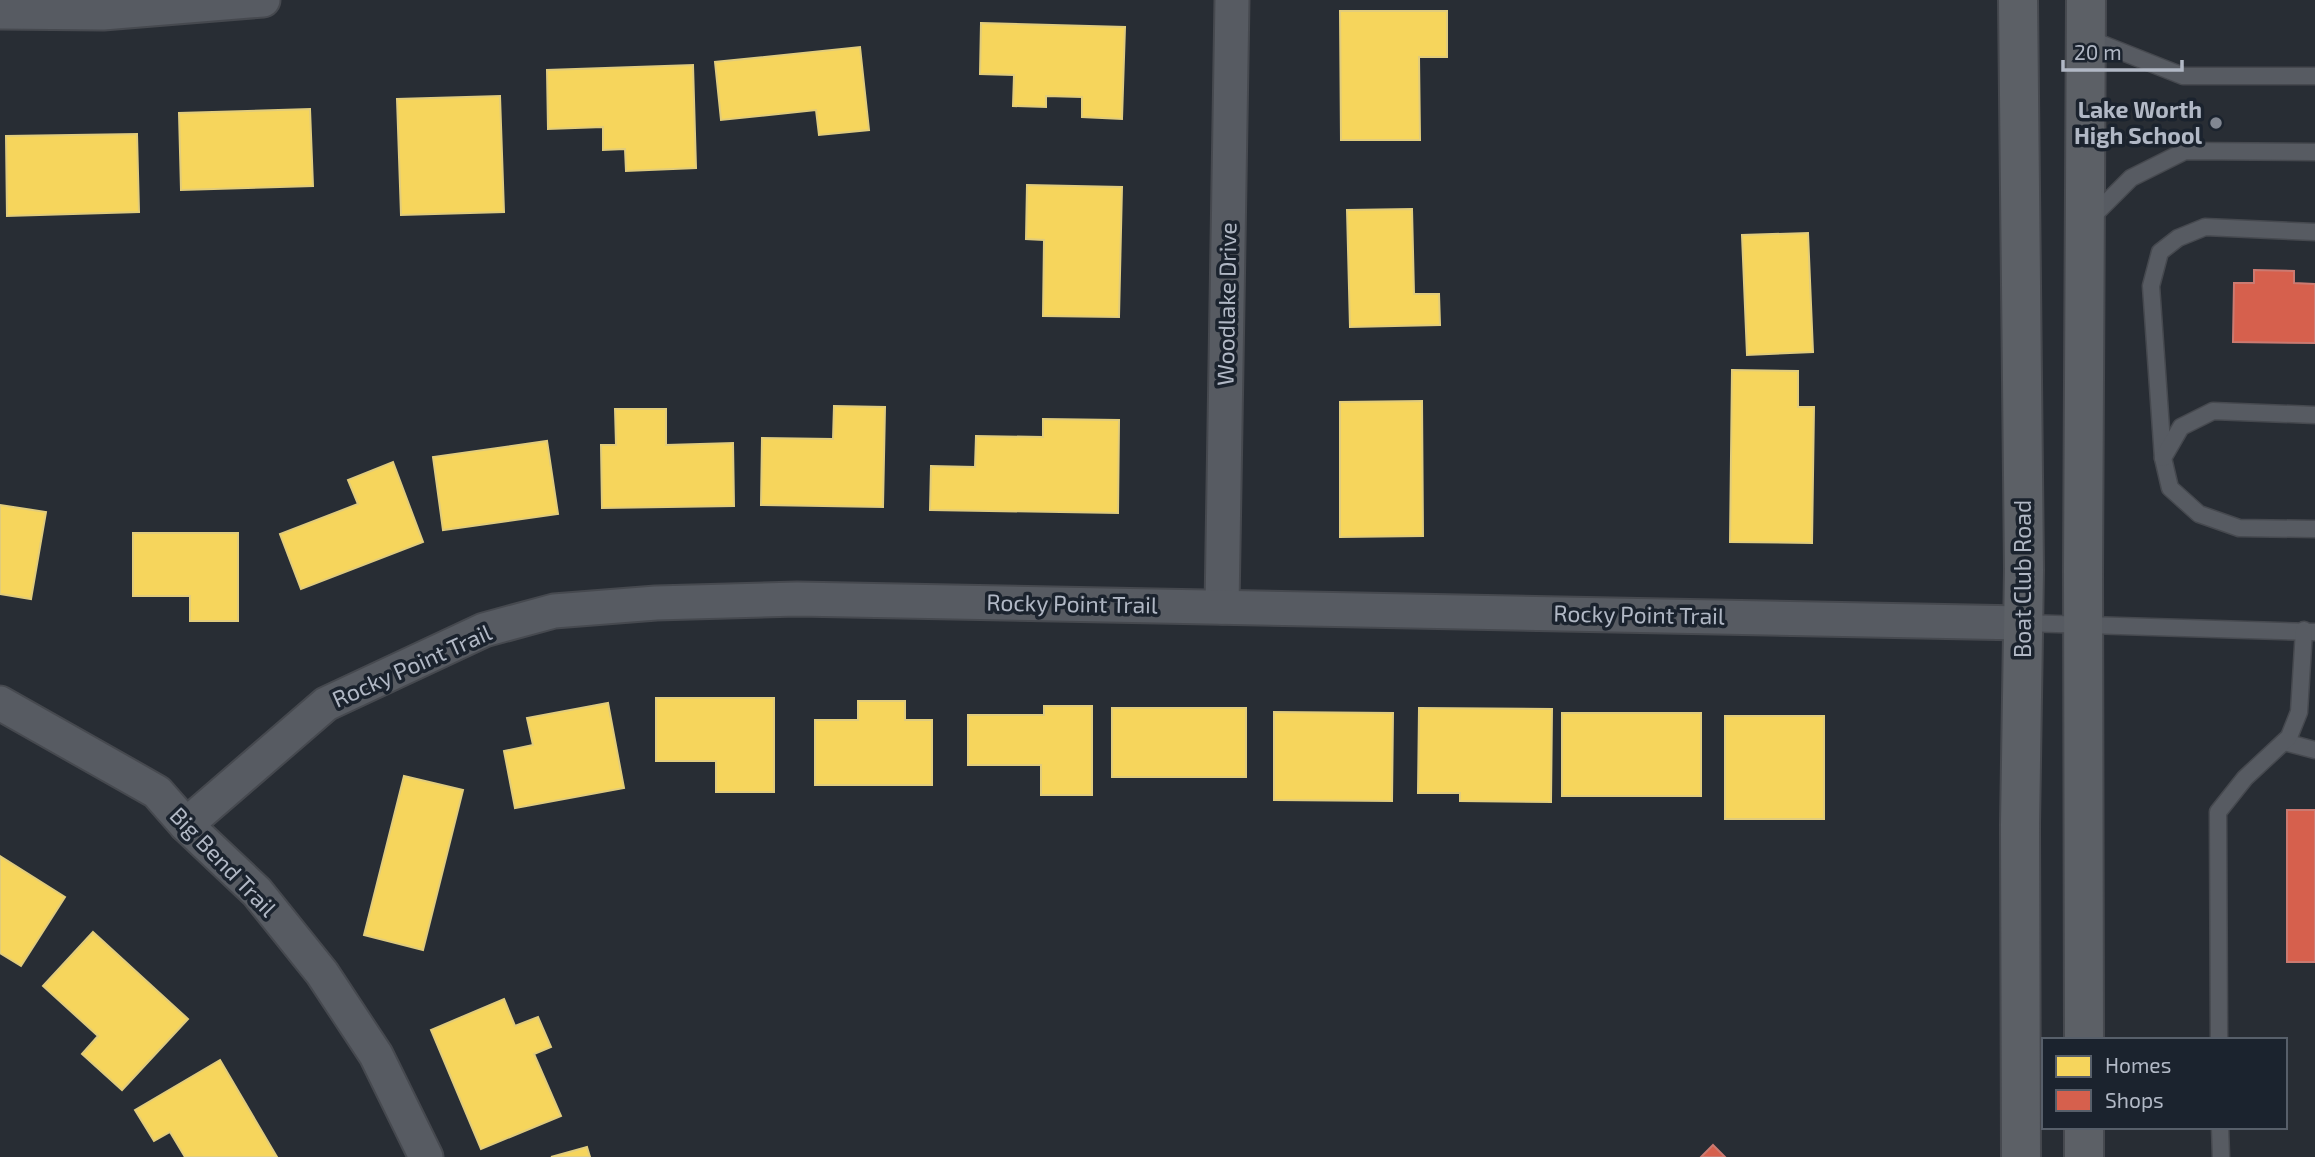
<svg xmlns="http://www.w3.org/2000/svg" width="2315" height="1157" viewBox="0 0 2315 1157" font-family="'Exo 2',sans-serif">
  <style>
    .homes { fill: #f6d55c; stroke: #e1cc7c; stroke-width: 2 }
    .shops { fill: #d6604d; stroke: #cb7a71; stroke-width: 2 }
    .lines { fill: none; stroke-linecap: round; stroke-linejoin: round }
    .service-casing { stroke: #46494f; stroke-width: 19 }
    .minor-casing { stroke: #46494f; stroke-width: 37 }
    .secondary-casing { stroke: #46494f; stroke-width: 42 }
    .service { stroke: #575b62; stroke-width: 16 }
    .minor { stroke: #575b62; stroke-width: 33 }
    .secondary { stroke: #5c6066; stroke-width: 38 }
    .poi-dot { fill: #818792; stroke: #1b232e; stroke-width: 2.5 }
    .labels { text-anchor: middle; stroke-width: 7; stroke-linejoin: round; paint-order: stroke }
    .poi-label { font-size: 23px; font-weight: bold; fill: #b1b8c5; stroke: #1b232e; text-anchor: end }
    .street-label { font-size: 23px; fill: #b1b8c5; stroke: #1b232e }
  </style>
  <rect width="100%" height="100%" fill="#282d34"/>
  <g class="homes">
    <path d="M1340,11H1447V57H1419L1420,140H1341Z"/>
    <path d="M981,23L1125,27L1122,119L1082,117V97L1046,96V107L1013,106L1014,75L980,74Z"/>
    <path d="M860,47L869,130L819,135L816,110L721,120L715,62Z"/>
    <path d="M693,65L696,168L626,171L625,149L603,150V127L548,129L547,70Z"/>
    <path d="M500,96L504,212L401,215L397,99Z"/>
    <path d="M310,109L313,186L181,190L179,113Z"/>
    <path d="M137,134L139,212L7,216L6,136Z"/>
    <path d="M1027,185L1122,187L1119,317L1043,316L1044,240L1026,239Z"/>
    <path d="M1412,209L1414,294H1439L1440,325L1350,327L1347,210Z"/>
    <path d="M1808,233L1813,352L1747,355L1742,235Z"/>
    <path d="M1732,370L1798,371V407H1814L1812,543L1730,542Z"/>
    <path d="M1422,401L1423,536L1340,537V402Z"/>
    <path d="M834,406L885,407L883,507L761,505L762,438L833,439Z"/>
    <path d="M615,409H666V445L733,443L734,506L602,508L601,445H616Z"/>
    <path d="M1043,419L1119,420L1118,513L930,510L931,466L975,467L976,436L1043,437Z"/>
    <path d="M547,441L558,514L443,530L433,457Z"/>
    <path d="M393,462L423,542L301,589L280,534L358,504L348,480Z"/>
    <path d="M0,505L46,512L31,599L0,594Z"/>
    <path d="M133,533H238V621H190V596H133Z"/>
    <path d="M656,698H774V792H716V761H656Z"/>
    <path d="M858,701H905V720H932V785H815V720H858Z"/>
    <path d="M608,703L624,788L515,808L504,751L533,745L527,718Z"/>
    <path d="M1044,706H1092V795H1041V765H968V715H1044Z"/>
    <rect x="1112" y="708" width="134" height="69"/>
    <path d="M1419,708L1552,709L1551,802L1460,801V793H1418Z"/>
    <path d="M1274,712L1393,713L1392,801L1274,800Z"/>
    <rect x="1562" y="713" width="139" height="83"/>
    <rect x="1725" y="716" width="99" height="103"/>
    <path d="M404,776L463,790L423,950L364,935Z"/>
    <path d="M0,856L65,897L21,966L0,953Z"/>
    <path d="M93,932L188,1019L122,1090L82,1054L98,1036L43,986Z"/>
    <path d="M504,999L515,1026L538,1017L551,1047L534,1054L561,1116L481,1149L431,1030Z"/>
    <path d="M220,1060L277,1157H185L170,1132L154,1141L135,1110Z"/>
    <path d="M587,1147L590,1157H551Z"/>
  </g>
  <g class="shops">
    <path d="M2254,270L2294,271V283L2315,284V343L2233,342L2234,283H2254Z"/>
    <rect x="2287" y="810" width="28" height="152"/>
    <path d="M1713,1145L1725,1157H1701Z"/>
  </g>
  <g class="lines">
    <g class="service-casing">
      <g id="service">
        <path d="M2087,38L2183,76H2315"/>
        <path d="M2090,219L2131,178L2185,151L2315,152"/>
        <path d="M2315,232L2205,227L2178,238L2160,252L2151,286L2163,458L2170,488L2199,514L2239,528L2315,529"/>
        <path d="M2163,458L2181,427L2213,411L2315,415"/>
        <path d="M2023,623L2314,632"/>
        <path d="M2284,742L2315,750"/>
        <path d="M2219,1040L2218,812L2245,778L2289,737L2299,712L2304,630"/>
        <path d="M2220,1127L2221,1157"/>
      </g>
    </g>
    <g class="minor-casing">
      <g id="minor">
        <path d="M0,12L103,13L263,0"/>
        <path d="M1222,607L1232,0"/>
        <path d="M0,703L157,792L186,825L257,892L322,973L376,1055L426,1157"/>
        <path d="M186,825L326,704L484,630L554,611L656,603L797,599L2023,623"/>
      </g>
    </g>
    <g class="secondary-casing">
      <g id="secondary">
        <path d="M2018,0L2024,570L2020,825L2021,1157"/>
        <path d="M2084,1040L2083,571L2086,0"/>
        <path d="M2084,1127V1157"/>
      </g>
    </g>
    <use href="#service" class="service"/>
    <use href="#minor" class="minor"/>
    <use href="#secondary" class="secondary"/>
  </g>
  <circle class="poi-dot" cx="2216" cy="123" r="7"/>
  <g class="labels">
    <g class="poi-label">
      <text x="2202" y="118">Lake Worth<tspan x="2202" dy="26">High School</tspan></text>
    </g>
    <g class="street-label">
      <text transform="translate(1227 304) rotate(-89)" y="8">Woodlake Drive</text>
      <text transform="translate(2023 579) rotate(-90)" y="8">Boat Club Road</text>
      <text transform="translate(1072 604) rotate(1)" y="8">Rocky Point Trail</text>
      <text transform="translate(1639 615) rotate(1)" y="8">Rocky Point Trail</text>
      <text transform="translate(412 666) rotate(-24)" y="8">Rocky Point Trail</text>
      <text transform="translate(223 862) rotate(46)" y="8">Big Bend Trail</text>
    </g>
  </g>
  <rect x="2042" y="1038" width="245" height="91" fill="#1b232e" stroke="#575f6a" stroke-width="2"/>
  <rect x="2056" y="1056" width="35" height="21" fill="#f6d55c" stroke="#575f6a" stroke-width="2"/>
  <text x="2105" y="1073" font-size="21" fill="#b1b8c5">Homes</text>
  <rect x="2056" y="1090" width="35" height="21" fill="#d6604d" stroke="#575f6a" stroke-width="2"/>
  <text x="2105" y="1108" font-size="21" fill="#b1b8c5">Shops</text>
  <path d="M2063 60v10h119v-10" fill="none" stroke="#b1b8c5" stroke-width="3.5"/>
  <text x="2074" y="60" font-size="21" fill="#b1b8c5" stroke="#1b232e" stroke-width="5" paint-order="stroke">20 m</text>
</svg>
